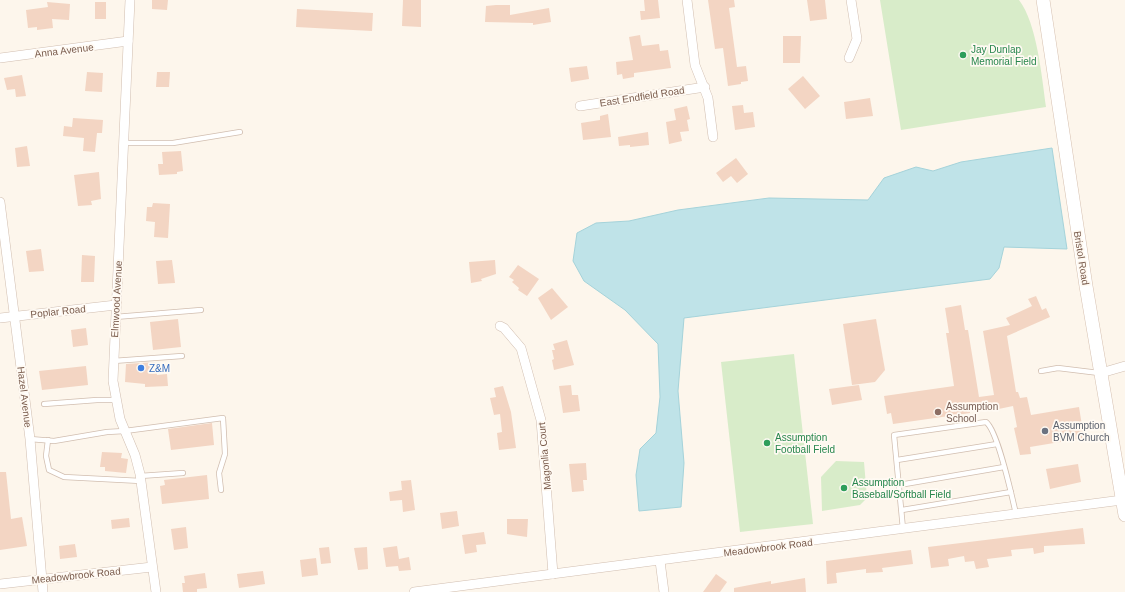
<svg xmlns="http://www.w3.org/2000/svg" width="1125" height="592" viewBox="0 0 1125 592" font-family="Arial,sans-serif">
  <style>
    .green { fill: #d8ecc9 }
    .water { fill: #bfe3e8; stroke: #a5d3da }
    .building { fill: #f3d5c3 }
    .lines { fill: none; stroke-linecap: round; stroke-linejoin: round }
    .service-casing { stroke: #d1beb0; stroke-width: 6 }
    .minor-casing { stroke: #d1beb0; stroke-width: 10 }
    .secondary-casing { stroke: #d6c0b0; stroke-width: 14 }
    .service { stroke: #fff; stroke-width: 4.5 }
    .minor { stroke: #fff; stroke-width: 9 }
    .secondary { stroke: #fff; stroke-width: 13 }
    .leisure-dot { fill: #2e9e5b; stroke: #fffaf3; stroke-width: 1.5 }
    .shop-dot { fill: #3f7fe0; stroke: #fffaf3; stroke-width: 1.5 }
    .education-dot { fill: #8d6e63; stroke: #fffaf3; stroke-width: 1.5 }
    .worship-dot { fill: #6b7280; stroke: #fffaf3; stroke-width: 1.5 }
    .labels { text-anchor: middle; stroke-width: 3.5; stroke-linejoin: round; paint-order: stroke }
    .leisure-label { font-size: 10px; fill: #27864d; stroke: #fffaf3; text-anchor: start }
    .street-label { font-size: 10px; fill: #7a5c4d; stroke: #fffaf3 }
    .shop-label { font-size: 10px; fill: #366cbe; stroke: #fffaf3; text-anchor: start }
    .education-label { font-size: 10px; fill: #785e54; stroke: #fffaf3; text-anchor: start }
    .worship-label { font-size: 10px; fill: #5b616d; stroke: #fffaf3; text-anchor: start }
  </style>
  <rect width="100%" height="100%" fill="#fdf6ec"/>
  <g class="green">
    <path d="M880,0H1019C1037,23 1042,78 1046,107L901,130Z"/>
    <path d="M794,354L813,524L740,532L721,362Z"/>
    <path d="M836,461L864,462L867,498L860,505L822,511L821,477Z"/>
  </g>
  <path class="water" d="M1052,148L1067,249L1004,247L999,268L990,279L684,318L678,391L684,463L681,507L639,511L636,475L640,449L656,433L660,397L658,344L625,310L584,281L573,261L577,233L596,223L629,221L678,210L769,198L868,200L884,178L916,167L933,171L961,162Z"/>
  <g class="building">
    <path d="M152,0H168L167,10L152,9Z"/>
    <path d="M403,0H421V27L402,26Z"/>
    <path d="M644,0H658L660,18L641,20L640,11H645Z"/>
    <path d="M708,0H734L735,7L729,8L737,67L746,66L748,81L741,82V84L728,86L723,48L715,49Z"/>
    <path d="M807,0H825L827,19L810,21Z"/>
    <path d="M47,2L70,4L69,20L52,19L53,28L37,30V27L28,28L26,10L48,7Z"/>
    <rect x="95" y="2" width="11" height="17"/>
    <path d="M496,5H510V15L549,8L551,22L533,25V23L485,22L486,6Z"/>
    <path d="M297,9L373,13L372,31L296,27Z"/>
    <path d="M640,35L642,46L659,44L660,51L668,50L671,68L634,73V77L623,79L622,74L617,75L616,62L633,60L629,37Z"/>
    <path d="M783,36H801L800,63H783Z"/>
    <path d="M587,66L589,79L571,82L569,68Z"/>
    <path d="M87,72L103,73L102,92L85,91Z"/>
    <path d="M157,72H170L169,87H156Z"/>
    <path d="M22,75L26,96L16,97L15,89L7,90L4,78Z"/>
    <path d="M803,76L820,96L805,109L788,89Z"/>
    <path d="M870,98L873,116L846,119L844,102Z"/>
    <path d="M743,105L744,113L753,112L755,127L735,130L732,106Z"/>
    <path d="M687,106L690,119L687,120L689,131L680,132L682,141L669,144L666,122L676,120L674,109Z"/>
    <path d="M608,114L611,137L583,140L581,123L600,120V116Z"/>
    <path d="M73,118L103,120L102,133H97L95,152L83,151L84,138L63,136L64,126L72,127Z"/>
    <path d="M648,132L649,145L630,147V145L619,146L618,137Z"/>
    <path d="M27,146L30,166L17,167L15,148Z"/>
    <path d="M181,151L183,171L177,172V174L159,175L158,164H163L162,152Z"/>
    <path d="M736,158L748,174L737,183L731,176L723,182L716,173Z"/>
    <path d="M99,172L101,199L91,201L92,205L78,206L74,175Z"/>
    <path d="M153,203L170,204L168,238L154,237L155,222L146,221L147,207H152Z"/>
    <path d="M41,249L44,271L29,272L26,251Z"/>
    <path d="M82,255L95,256L94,282H81Z"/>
    <path d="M172,260L175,283L158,284L156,261Z"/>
    <path d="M495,260L496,274L481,279L482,281L471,283L469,262Z"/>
    <path d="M518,265L539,279L527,296L518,290L519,288L512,282L514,280L509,277Z"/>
    <path d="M552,288L568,307L551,320L538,298Z"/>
    <path d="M1036,296L1042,310L1046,308L1050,317L1007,336L1016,392H1018L1020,398L1027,397L1031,415L1079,407L1084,438L1030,447L1031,454L1020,455L1014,428L1017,427L1013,406L989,411L988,408L970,411V413L893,424L891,413L887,414L884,396L954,386L946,333H949L945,308L961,305L965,330H968L979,397L994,395L983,331L1010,325L1006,318L1032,306L1028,299Z"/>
    <path d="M178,319L181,347L153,350L150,322Z"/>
    <path d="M876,319L885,370L875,382L852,385L843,324Z"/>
    <path d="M86,328L88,345L73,347L71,330Z"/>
    <path d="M567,340L574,365L554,370L552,360L554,359L552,350H555L553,344Z"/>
    <path d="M155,362L157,375L167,374L168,386L145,387V384L125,382L126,364Z"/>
    <path d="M86,366L88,385L42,390L39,371Z"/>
    <path d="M571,385L572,395H578L580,411L563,413L559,386Z"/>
    <path d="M859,385L862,400L832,405L829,389Z"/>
    <path d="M503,386L511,412L516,448L499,450L497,433L502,432L500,414L494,415L490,398L496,397L494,388Z"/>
    <path d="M212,423L214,445L171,450L168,429Z"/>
    <path d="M102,452L122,453L121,458L128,459L126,473L105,471V467H100Z"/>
    <path d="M586,463L587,480H583L584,491L572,492L569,464Z"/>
    <path d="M1078,464L1081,482L1050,489L1046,469Z"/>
    <path d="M0,472H6L11,519L22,517L27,546L0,550Z"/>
    <path d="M207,475L209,499L162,504L160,486L165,485L164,480Z"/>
    <path d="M411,480L415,510L403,512L402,500L390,501L389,492L402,490L401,481Z"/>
    <path d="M457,511L459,526L442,529L440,513Z"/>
    <path d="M129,518L130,527L112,529L111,520Z"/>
    <path d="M507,519H528L527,537L507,534Z"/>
    <path d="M186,527L188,548L174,550L171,529Z"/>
    <path d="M1083,528L1085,544L1044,546V552L1034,554L1033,548L1011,550L1012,556L987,559L989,567L976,569L974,561L965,562L964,556L948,559L949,566L931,568L928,547Z"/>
    <path d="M484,532L486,544L476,545L477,552L465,554L462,535Z"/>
    <path d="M75,544L77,557L60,559L59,546Z"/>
    <path d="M397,546L399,559L409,557L411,570L399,571L398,566L386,567L383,548Z"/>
    <path d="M329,547L331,563L321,564L319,548Z"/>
    <path d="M367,547L368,569L358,570L354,548Z"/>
    <path d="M911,550L913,564L882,568L883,572L866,573V569L836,573L837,583L827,584L826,561Z"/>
    <path d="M316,558L318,575L302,577L300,560Z"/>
    <path d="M263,571L265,584L239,588L237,574Z"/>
    <path d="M205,573L207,588L197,589V592H183L182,583H185L184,576Z"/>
    <path d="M716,574L727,582L720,592H703Z"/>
    <path d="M805,578L806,592H734V588L771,581V584Z"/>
  </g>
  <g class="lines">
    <g class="service-casing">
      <g id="service">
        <path d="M123,143H173L240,132"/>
        <path d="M115,317L201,310"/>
        <path d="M113,361L182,356"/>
        <path d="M1041,371L1058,368L1099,373"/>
        <path d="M44,404L97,400H116"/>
        <path d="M30,439L54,441L107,432L125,431L223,418L225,454L219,473L221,490"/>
        <path d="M48,440L46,456L49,470L64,477L141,481"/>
        <path d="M897,460L997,444"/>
        <path d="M140,476L183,473"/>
        <path d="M899,485L1004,467"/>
        <path d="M902,510L1011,492"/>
        <path d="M903,529L894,435L986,422C998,431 1012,497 1016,514"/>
      </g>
    </g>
    <g class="minor-casing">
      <g id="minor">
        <path d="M130,0L113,381L120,419L135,455L140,474L156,592"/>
        <path d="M687,0L695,65L708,98L713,137"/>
        <path d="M0,58L128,41"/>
        <path d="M849,58L857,39L851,0"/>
        <path d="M580,106L705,87"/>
        <path d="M0,202L30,439L43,592"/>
        <path d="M0,318L116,305"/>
        <path d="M500,326L504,328L521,348L541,420L553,574"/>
        <path d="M1101,373L1125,366"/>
        <path d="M660,561L664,592"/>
        <path d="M0,584L152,567"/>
        <path d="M414,592L1122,500"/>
      </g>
    </g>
    <g class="secondary-casing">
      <path id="secondary" d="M1043,0L1086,286L1125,515"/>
    </g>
    <use href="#service" class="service"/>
    <use href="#minor" class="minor"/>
    <use href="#secondary" class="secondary"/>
  </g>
  <g class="leisure-dot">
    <circle cx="963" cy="55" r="4"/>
    <circle cx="767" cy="443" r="4"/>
    <circle cx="844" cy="488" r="4"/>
  </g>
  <circle class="shop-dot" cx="141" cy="368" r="4"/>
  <circle class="education-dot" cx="938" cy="412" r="4"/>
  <circle class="worship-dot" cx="1045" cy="431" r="4"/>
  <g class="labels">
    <g class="leisure-label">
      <text x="971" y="53">Jay Dunlap<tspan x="971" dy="12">Memorial Field</tspan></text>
      <text x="775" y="441">Assumption<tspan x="775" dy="12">Football Field</tspan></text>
      <text x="852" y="486">Assumption<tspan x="852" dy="12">Baseball/Softball Field</tspan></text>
    </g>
    <g class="street-label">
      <text transform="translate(64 50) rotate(-7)" y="4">Anna Avenue</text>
      <text transform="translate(642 96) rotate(-9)" y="4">East Endfield Road</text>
      <text transform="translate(1082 258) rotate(81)" y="4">Bristol Road</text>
      <text transform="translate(116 299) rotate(-87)" y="4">Elmwood Avenue</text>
      <text transform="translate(58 311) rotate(-6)" y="4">Poplar Road</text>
      <text transform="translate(25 397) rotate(83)" y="4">Hazel Avenue</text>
      <text transform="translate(544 456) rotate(-95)" y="4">Magonlia Court</text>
      <text transform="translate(768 547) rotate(-7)" y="4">Meadowbrook Road</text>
      <text transform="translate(76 575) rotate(-6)" y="4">Meadowbrook Road</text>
    </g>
    <g class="shop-label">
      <text x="149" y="372">Z&amp;M</text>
    </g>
    <g class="education-label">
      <text x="946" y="410">Assumption<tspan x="946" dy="12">School</tspan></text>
    </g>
    <g class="worship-label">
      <text x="1053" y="429">Assumption<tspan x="1053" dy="12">BVM Church</tspan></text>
    </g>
  </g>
</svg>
